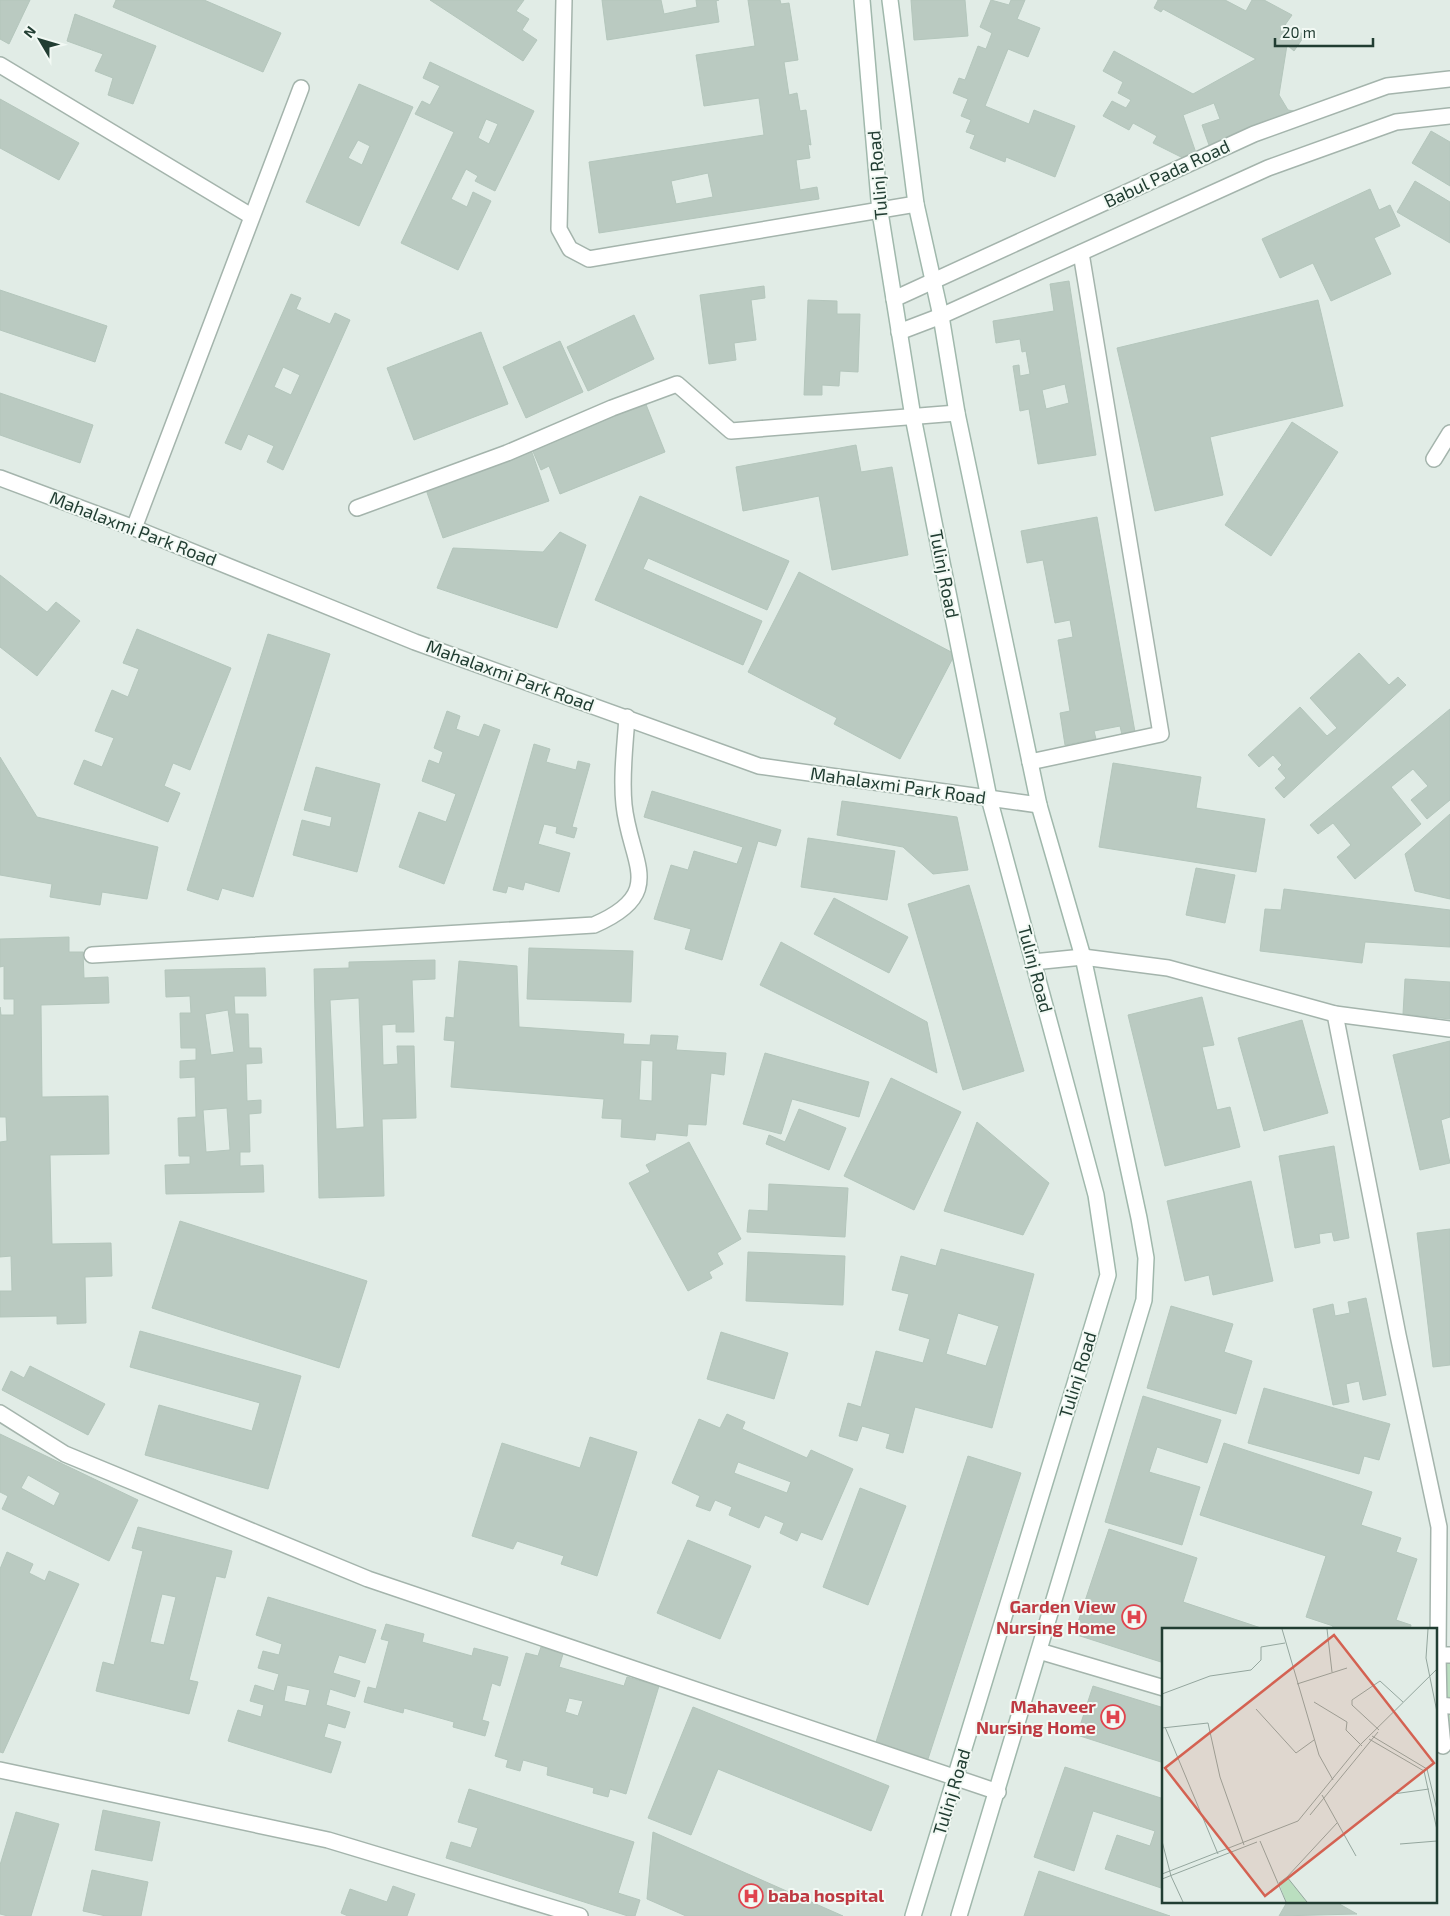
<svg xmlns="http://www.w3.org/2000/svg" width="1450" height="1916" viewBox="0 0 1450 1916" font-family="'Exo 2',sans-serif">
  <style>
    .green { fill: #badebf }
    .building { fill: #bacac1; stroke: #b4c6bc; fill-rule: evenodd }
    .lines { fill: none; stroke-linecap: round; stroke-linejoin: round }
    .service-casing { stroke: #a4b4ac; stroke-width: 18 }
    .pedestrian-casing { stroke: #a4b4ac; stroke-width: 18 }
    .minor-casing { stroke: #a4b4ac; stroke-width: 18 }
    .tertiary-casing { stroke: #a4b4ac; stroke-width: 18 }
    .secondary-casing { stroke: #a0b8ac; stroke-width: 18 }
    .service { stroke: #fff; stroke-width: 15 }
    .pedestrian { stroke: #fff; stroke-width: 15 }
    .minor { stroke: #fff; stroke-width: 15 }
    .tertiary { stroke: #fff; stroke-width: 15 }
    .secondary { stroke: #fff; stroke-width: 15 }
    .labels { text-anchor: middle; stroke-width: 4; stroke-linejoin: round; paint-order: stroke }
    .street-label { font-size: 18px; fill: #213d32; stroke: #f2f9f4 }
    .health-label { font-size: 18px; font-weight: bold; fill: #be3a42; stroke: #f2f9f4; text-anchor: end }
    .inset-road { fill: none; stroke: #94a69e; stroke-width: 1 }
    .view { fill: #d46252; fill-opacity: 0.15; stroke: #d46252; stroke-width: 2.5 }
    .inset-edge { fill: none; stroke: #213d32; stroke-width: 2.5 }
  </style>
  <rect width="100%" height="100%" fill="#e1ece6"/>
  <path class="green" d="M1438,1655H1450V1747Z"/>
  <g class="building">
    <path d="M0,0H30L9,44L0,39Z"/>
    <path d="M116,0H204L281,33L263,72L113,7Z"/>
    <path d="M430,0H524L516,11L529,19L522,30L537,40L523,61Z"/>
    <path d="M602,0H661L664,14L697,7L696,0H719L716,1L719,22L607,40Z"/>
    <path d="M748,0H780L781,4L789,3L798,60L784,62L789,95L797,93L800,111L806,110L811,145L808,144L810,158L796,160L800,190L817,187L819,199L599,233L589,162L764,135L759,98L704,106L696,55L755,46ZM708,173L713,197L676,204L671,181Z"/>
    <path d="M911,0H965L968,36L914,40Z"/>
    <path d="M991,0L1009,5L1011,0H1025L1017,19L1040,28L1028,57L1008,49L985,106L1029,124L1034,110L1075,126L1055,177L1006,157L1005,162L970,148L975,135L966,132L971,120L961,116L968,99L953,93L959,78L965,80L978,46L986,49L992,33L980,27Z"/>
    <path d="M1158,0H1225L1246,11L1252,0H1264L1292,15L1285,25L1305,35L1294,51L1287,45L1279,95L1288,110L1305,113L1210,148L1202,125L1220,119L1214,103L1183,115L1196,153L1183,158L1153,143L1157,136L1133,123L1129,130L1103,116L1112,101L1126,108L1131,100L1118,93L1123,82L1103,71L1114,51L1193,94L1256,59L1163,9L1161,12L1154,8Z"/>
    <path d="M75,14L156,46L133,104L108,95L113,78L95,71L103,54L67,41Z"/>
    <path d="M430,62L534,111L495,191L475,181L478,176L466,169L451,199L467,207L473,192L491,201L458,270L401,243L454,132L415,114L422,101L430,105L440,86L423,78ZM486,119L498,124L489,144L478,138Z"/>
    <path d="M359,84L413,107L359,226L306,202ZM358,140L370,146L362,165L348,158Z"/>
    <path d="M0,99L79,143L59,180L0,148Z"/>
    <path d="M1431,131L1450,142V186L1412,163Z"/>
    <path d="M1415,181L1450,202V243L1397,212Z"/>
    <path d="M1370,189L1379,210L1390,205L1400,226L1374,238L1391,274L1331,301L1313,263L1280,278L1262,239Z"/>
    <path d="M1069,281L1096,455L1038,464L1029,409L1020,411L1013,366L1019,365L1020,376L1030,374L1026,351L1022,352L1020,339L996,343L993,321L1054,311L1050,284ZM1065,384L1069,403L1046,409L1042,390Z"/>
    <path d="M764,286L765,298L751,300L756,340L734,343L736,360L709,364L700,295Z"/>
    <path d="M0,290L107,326L95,362L0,330Z"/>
    <path d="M291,294L301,298L296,309L330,324L335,313L350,320L283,470L267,462L274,446L248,434L241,450L225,443ZM283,367L300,375L291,395L274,387Z"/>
    <path d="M808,300L837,301V314H860L858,372L840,371L839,386L822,385V395H804Z"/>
    <path d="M1318,300L1343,406L1210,437L1223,495L1155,511L1117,348Z"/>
    <path d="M634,315L654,359L588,391L567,347Z"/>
    <path d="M481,332L508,404L414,440L387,368Z"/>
    <path d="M560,341L583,392L526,418L503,367Z"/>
    <path d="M0,393L93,425L80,463L0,435Z"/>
    <path d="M645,402L665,452L560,494L549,466L541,470L531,447Z"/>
    <path d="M1292,422L1338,452L1271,556L1225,525Z"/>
    <path d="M856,445L861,472L892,467L908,555L832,570L819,496L743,511L736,467Z"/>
    <path d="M530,447L549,501L443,538L424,484Z"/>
    <path d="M640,496L789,561L767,610L648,558L643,569L762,621L743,665L595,600Z"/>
    <path d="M1097,517L1135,732L1122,735L1120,726L1094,731L1096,739L1065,745L1060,713L1070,711L1058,640L1073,637L1070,620L1055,623L1043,560L1027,563L1021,531Z"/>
    <path d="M560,532L586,545L557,628L437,588L453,548L543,552Z"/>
    <path d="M799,572L955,654L900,759L834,724L837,718L748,672Z"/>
    <path d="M0,575L47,612L56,602L80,621L37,676L0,647Z"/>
    <path d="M137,629L231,668L190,770L173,763L164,786L180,793L168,822L74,784L84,760L102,767L114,738L95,731L112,690L128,697L139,669L123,663Z"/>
    <path d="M268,634L330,654L253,897L222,888L218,900L187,890Z"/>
    <path d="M1359,653L1389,685L1398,677L1406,685L1284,798L1275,788L1286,778L1278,769L1282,765L1273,755L1259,767L1248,755L1300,707L1327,736L1337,728L1310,698Z"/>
    <path d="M1450,709V800L1427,819L1411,800L1428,786L1413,769L1391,787L1421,824L1355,879L1337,857L1351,845L1333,823L1318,834L1310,825Z"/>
    <path d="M447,711L460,716L456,729L479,737L484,724L500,730L444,884L399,867L419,812L446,822L456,794L422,781L429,760L439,764L443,752L434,748Z"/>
    <path d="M534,744L550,749L546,762L576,770L578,761L590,764L572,827L577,828L574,838L556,833L557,827L544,824L538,844L570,853L559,892L525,882L523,890L508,886L506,893L493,890Z"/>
    <path d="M0,757L37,817L158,847L147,899L102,892L100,905L50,897L52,884L0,875Z"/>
    <path d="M1113,763L1201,777L1196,808L1265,819L1256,872L1099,847Z"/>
    <path d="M316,767L380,784L357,872L293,855L302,820L330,827L332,817L304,810Z"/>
    <path d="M652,791L781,830L776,846L758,841L722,960L685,949L691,929L654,919L671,865L688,870L694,851L737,864L743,847L644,817Z"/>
    <path d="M842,801L957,817L968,870L933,874L903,847L837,835Z"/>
    <path d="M1450,814V899L1415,891L1405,854Z"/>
    <path d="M808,838L895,851L887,900L801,887Z"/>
    <path d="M1196,868L1235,875L1225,923L1186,915Z"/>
    <path d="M969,885L1024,1071L963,1090L908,904Z"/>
    <path d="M1284,889L1450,910V947L1365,942L1362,963L1260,951L1265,909L1281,910Z"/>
    <path d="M834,898L908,937L889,973L814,934Z"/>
    <path d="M69,937V952H83L84,978L108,977L109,1003L41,1005L42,1097L108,1096L109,1154L50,1155L52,1244L111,1243L112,1276L85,1277L86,1323L57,1324V1316L0,1317V1291H12L11,1256L0,1257V1142L7,1141L6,1117H0V1007L1,1015H14V999H4V966L0,967V939Z"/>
    <path d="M781,942L927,1022L937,1073L760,985Z"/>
    <path d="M529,948L633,951L631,1002L527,999Z"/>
    <path d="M435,960V979L412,980L414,1032H396V1024L382,1025L383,1065L398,1064L397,1046H414L416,1118L382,1119L384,1196L319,1198L314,969L349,968V962ZM359,998L364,1127L336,1129L330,1000Z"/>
    <path d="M459,961L517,966L519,1027L624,1034L623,1044L650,1045L651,1035L678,1036L676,1050L726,1053L724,1075L711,1073L706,1125L688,1124L687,1136L656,1133L655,1140L621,1137L622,1119L602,1118L604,1099L451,1087L455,1041L444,1040L446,1017L454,1018ZM641,1060L653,1061L652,1101L639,1100Z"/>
    <path d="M265,968L266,996H234L235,1014H248L249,1048H261L262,1063L246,1064L247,1101L261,1100V1113L249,1114L250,1152H240V1166L263,1165L264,1192L166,1194L165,1165L190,1164V1156H179L178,1118L196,1117L195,1077L180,1078V1061L196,1060V1048H181L180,1013H191L190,996L166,997L165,970ZM228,1010L234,1052L211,1055L205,1014ZM227,1108L230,1150L206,1152L203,1110Z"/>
    <path d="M1405,979L1450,982V1019L1403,1014Z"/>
    <path d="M1202,997L1214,1045L1202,1047L1217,1110L1230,1107L1240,1147L1165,1166L1128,1015Z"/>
    <path d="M1302,1020L1328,1113L1264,1131L1238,1038Z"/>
    <path d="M1450,1041V1117L1441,1120L1450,1163L1420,1170L1393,1055Z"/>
    <path d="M765,1053L869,1082L859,1117L792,1099L781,1134L743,1124Z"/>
    <path d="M891,1078L961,1112L914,1210L844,1176Z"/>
    <path d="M799,1109L846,1128L829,1170L766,1144L769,1135L785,1142Z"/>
    <path d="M977,1122L1049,1183L1023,1235L944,1211Z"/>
    <path d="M689,1142L741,1239L717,1253L723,1264L709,1272L712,1278L688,1291L629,1183L650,1172L646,1165Z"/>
    <path d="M1334,1146L1349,1238L1334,1241L1332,1232L1319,1234L1320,1243L1295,1248L1279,1156Z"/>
    <path d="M1251,1181L1273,1281L1213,1295L1209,1275L1185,1281L1167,1201Z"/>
    <path d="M769,1184L848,1188L845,1237L747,1232L749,1210L768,1211Z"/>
    <path d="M180,1221L367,1281L339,1368L152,1308Z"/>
    <path d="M1450,1229V1365L1433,1367L1417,1233Z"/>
    <path d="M941,1249L1034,1274L992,1428L915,1407L903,1453L886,1448L890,1434L862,1426L857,1441L839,1436L848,1403L861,1407L876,1351L923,1363L930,1339L899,1330L909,1294L892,1290L901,1256L936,1266ZM958,1313L999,1326L986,1366L946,1354Z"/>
    <path d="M748,1252L845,1256L843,1305L746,1301Z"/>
    <path d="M1366,1298L1386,1395L1363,1400L1359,1381L1346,1384L1349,1402L1333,1405L1313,1309L1333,1304L1335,1316L1350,1313L1348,1302Z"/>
    <path d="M1171,1306L1233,1324L1224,1352L1252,1361L1236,1414L1147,1388Z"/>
    <path d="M140,1331L301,1376L268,1489L145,1455L159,1405L252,1431L260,1403L130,1367Z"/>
    <path d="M721,1332L788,1353L774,1399L707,1379Z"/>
    <path d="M30,1366L105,1404L88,1435L2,1390L11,1371L24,1378Z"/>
    <path d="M1264,1388L1390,1424L1379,1460L1364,1456L1359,1474L1248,1443Z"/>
    <path d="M1143,1396L1221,1420L1207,1463L1157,1447L1149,1472L1200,1487L1182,1545L1105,1522Z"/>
    <path d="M727,1414L745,1422L742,1429L807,1458L811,1450L853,1469L822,1540L801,1532L797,1541L780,1533L784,1523L765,1515L759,1528L729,1515L732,1507L715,1500L710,1511L696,1506L700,1496L672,1483L699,1419L720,1428ZM738,1462L791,1482L787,1493L734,1473Z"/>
    <path d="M0,1434L138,1500L109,1561L2,1509L8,1496L0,1492ZM28,1475L60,1493L54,1506L21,1488Z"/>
    <path d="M590,1437L637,1452L597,1576L561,1564L564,1556L517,1541L513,1549L472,1536L502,1443L580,1468Z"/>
    <path d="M1224,1443L1372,1492L1361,1525L1401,1538L1396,1552L1417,1559L1396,1620L1411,1625L1410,1630H1332L1333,1626L1306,1617L1326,1556L1200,1515Z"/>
    <path d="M968,1456L1021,1473L927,1762L875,1745Z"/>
    <path d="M860,1488L906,1506L868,1605L823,1587Z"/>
    <path d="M138,1527L232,1551L225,1578L216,1576L189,1680L198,1682L189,1714L96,1691L103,1662L114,1665L143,1551L132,1548ZM162,1594L176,1597L164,1645L150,1642Z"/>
    <path d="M1109,1529L1197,1558L1183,1602L1267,1630H1164V1663L1074,1634Z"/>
    <path d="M688,1540L751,1566L720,1639L657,1613Z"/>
    <path d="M7,1552L33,1564L29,1573L45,1581L49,1571L79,1584L3,1753L0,1752V1569Z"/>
    <path d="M268,1597L376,1630L365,1663L339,1655L333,1673L360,1681L355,1697L330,1689L326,1705L350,1712L345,1728L328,1723L324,1737L341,1742L331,1773L228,1741L238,1710L261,1717L264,1705L250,1701L255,1685L274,1691L279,1674L258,1668L263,1651L279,1655L282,1644L256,1635ZM287,1685L310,1690L306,1706L284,1701Z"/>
    <path d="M386,1624L424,1634L422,1642L472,1656L474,1648L508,1657L500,1686L492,1683L482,1720L489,1722L485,1736L453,1727L454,1722L404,1708L403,1713L364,1702L368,1687L376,1689L389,1641L381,1639Z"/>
    <path d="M541,1647L563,1654L559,1667L624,1686L627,1677L659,1686L626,1794L610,1789L608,1797L593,1793L594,1788L547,1775L548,1767L523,1760L520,1771L506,1767L508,1760L495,1756L526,1653L538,1656ZM569,1698L583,1701L578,1716L565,1712Z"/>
    <path d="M1093,1686L1164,1708V1763L1077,1735Z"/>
    <path d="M693,1707L889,1786L871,1831L718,1769L691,1835L648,1818Z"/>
    <path d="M1065,1767L1164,1799V1889L1105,1869L1117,1835L1150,1846L1155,1831L1093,1811L1074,1871L1034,1857Z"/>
    <path d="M469,1789L634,1842L618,1893L640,1900L635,1916H628L446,1858L451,1842L471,1848L478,1828L458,1822Z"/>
    <path d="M103,1810L160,1822L152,1861L95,1850Z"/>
    <path d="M16,1812L59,1824L31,1916H8L0,1914V1865Z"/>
    <path d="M653,1832L843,1916H686L647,1899Z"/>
    <path d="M92,1870L148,1882L141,1916H106L83,1911Z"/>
    <path d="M1039,1871L1170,1916H1024Z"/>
    <path d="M393,1886L415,1894L407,1916H348L341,1913L350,1889L387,1902Z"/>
    <path d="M1287,1902H1336L1357,1914L1279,1916Z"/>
  </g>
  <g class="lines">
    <g class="service-casing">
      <path id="service" d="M1030,762L1161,734L1081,253"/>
    </g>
    <g class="pedestrian-casing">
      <path id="pedestrian" d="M1439,1705L1450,1706"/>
    </g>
    <g class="minor-casing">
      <g id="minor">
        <path d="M564,0L559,229L570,249L589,259L916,204"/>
        <path d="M0,65L251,216"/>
        <path d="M1434,459L1450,433"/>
        <path d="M357,508L507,453L612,408L677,384L731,431L957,413"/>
        <path d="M134,528L301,88"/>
        <path d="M92,955L594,925C668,893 630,863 624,805C621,776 625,747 627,717"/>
        <path d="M1033,962L1083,957L1168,968L1335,1014L1450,1029"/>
        <path d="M1335,1014L1398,1335L1439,1527L1438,1655"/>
        <path d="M0,1413L65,1454L368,1579L998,1792"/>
        <path d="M1039,1651L1164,1688"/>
        <path d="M1443,1746L1439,1705L1438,1655H1450"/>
        <path d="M0,1770L328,1840L580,1916"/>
      </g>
    </g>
    <g class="tertiary-casing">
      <g id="tertiary">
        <path d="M894,299L1254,134L1387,86L1450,79"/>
        <path d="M899,332L941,316L1268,168L1396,122L1450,116"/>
        <path d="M0,478L134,528L415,642L759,766L1039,805"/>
      </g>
    </g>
    <g class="secondary-casing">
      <g id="secondary">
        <path d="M862,0L880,212L913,417L989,798L1096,1195L1108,1275L913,1916"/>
        <path d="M890,0L916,204L941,316L957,413L1039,805L1083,957L1139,1218L1146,1258L1144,1300L959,1916"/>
      </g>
    </g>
    <use href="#service" class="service"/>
    <use href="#pedestrian" class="pedestrian"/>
    <use href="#minor" class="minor"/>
    <use href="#tertiary" class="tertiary"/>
    <use href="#secondary" class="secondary"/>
  </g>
  <defs>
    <g id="hospital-ring" transform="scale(1.25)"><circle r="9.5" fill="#f2f9f4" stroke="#e0444e" stroke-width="1.5"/><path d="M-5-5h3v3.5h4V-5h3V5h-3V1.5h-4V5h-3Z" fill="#e0444e"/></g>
  </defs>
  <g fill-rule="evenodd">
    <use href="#hospital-ring" x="1134" y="1617"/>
    <use href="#hospital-ring" x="1113" y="1717"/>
    <use href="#hospital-ring" x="751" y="1896"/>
  </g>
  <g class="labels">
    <g class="street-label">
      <text transform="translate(1167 174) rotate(-25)" y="6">Babul Pada Road</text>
      <text transform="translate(878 175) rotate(-95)" y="6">Tulinj Road</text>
      <text transform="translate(133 529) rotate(21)" y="6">Mahalaxmi Park Road</text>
      <text transform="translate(944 574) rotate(79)" y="6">Tulinj Road</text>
      <text transform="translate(510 676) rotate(20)" y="6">Mahalaxmi Park Road</text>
      <text transform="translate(898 786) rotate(8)" y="6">Mahalaxmi Park Road</text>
      <text transform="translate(1035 969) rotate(75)" y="6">Tulinj Road</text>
      <text transform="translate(1078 1375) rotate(-73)" y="6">Tulinj Road</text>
      <text transform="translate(952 1792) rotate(-73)" y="6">Tulinj Road</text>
    </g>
    <g class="health-label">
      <text x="1116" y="1613">Garden View<tspan x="1116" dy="21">Nursing Home</tspan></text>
      <text x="1096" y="1713">Mahaveer<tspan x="1096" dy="21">Nursing Home</tspan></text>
      <text x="768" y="1902" text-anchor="start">baba hospital</text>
    </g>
  </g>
  <g transform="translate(1162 1628)">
    <rect width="275" height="275" fill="#e1ece6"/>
    <path d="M125,249L145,274H124L117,255Z" fill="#badebf"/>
    <path class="inset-road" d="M120,1L157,127L171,152M165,1L170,44M266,1L264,30L275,84M135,56L185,40M0,66L48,48L89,42L99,32V19L123,15M152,74L185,94L184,102L200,118M94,81L134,125L152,112M3,99L56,226M0,100L46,95L58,149L82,217M217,102L190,77V72L218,53L241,74M210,108L265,141L275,182M207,111L262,143L275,202M231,166L267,161M160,167L194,228M148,187L216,104M0,213L9,248M98,213L124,274M238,216L275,213M0,246L136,193L198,117L275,41M9,248L21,274M125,249L175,195M0,251L95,214M117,255L125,249L145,274"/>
    <path class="view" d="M172,7L272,135L103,268L3,140Z"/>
    <rect width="275" height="275" class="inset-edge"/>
  </g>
  <g transform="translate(40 40) rotate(308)" stroke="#f2f9f4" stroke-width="4" paint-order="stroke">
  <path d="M0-4L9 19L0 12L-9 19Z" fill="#213d32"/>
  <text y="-8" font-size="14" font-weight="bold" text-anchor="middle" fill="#213d32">N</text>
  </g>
  <path d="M1275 38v8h98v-8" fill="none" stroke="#213d32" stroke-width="2.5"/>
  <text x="1282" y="38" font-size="15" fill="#213d32" stroke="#f2f9f4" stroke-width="4" paint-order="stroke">20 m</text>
</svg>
